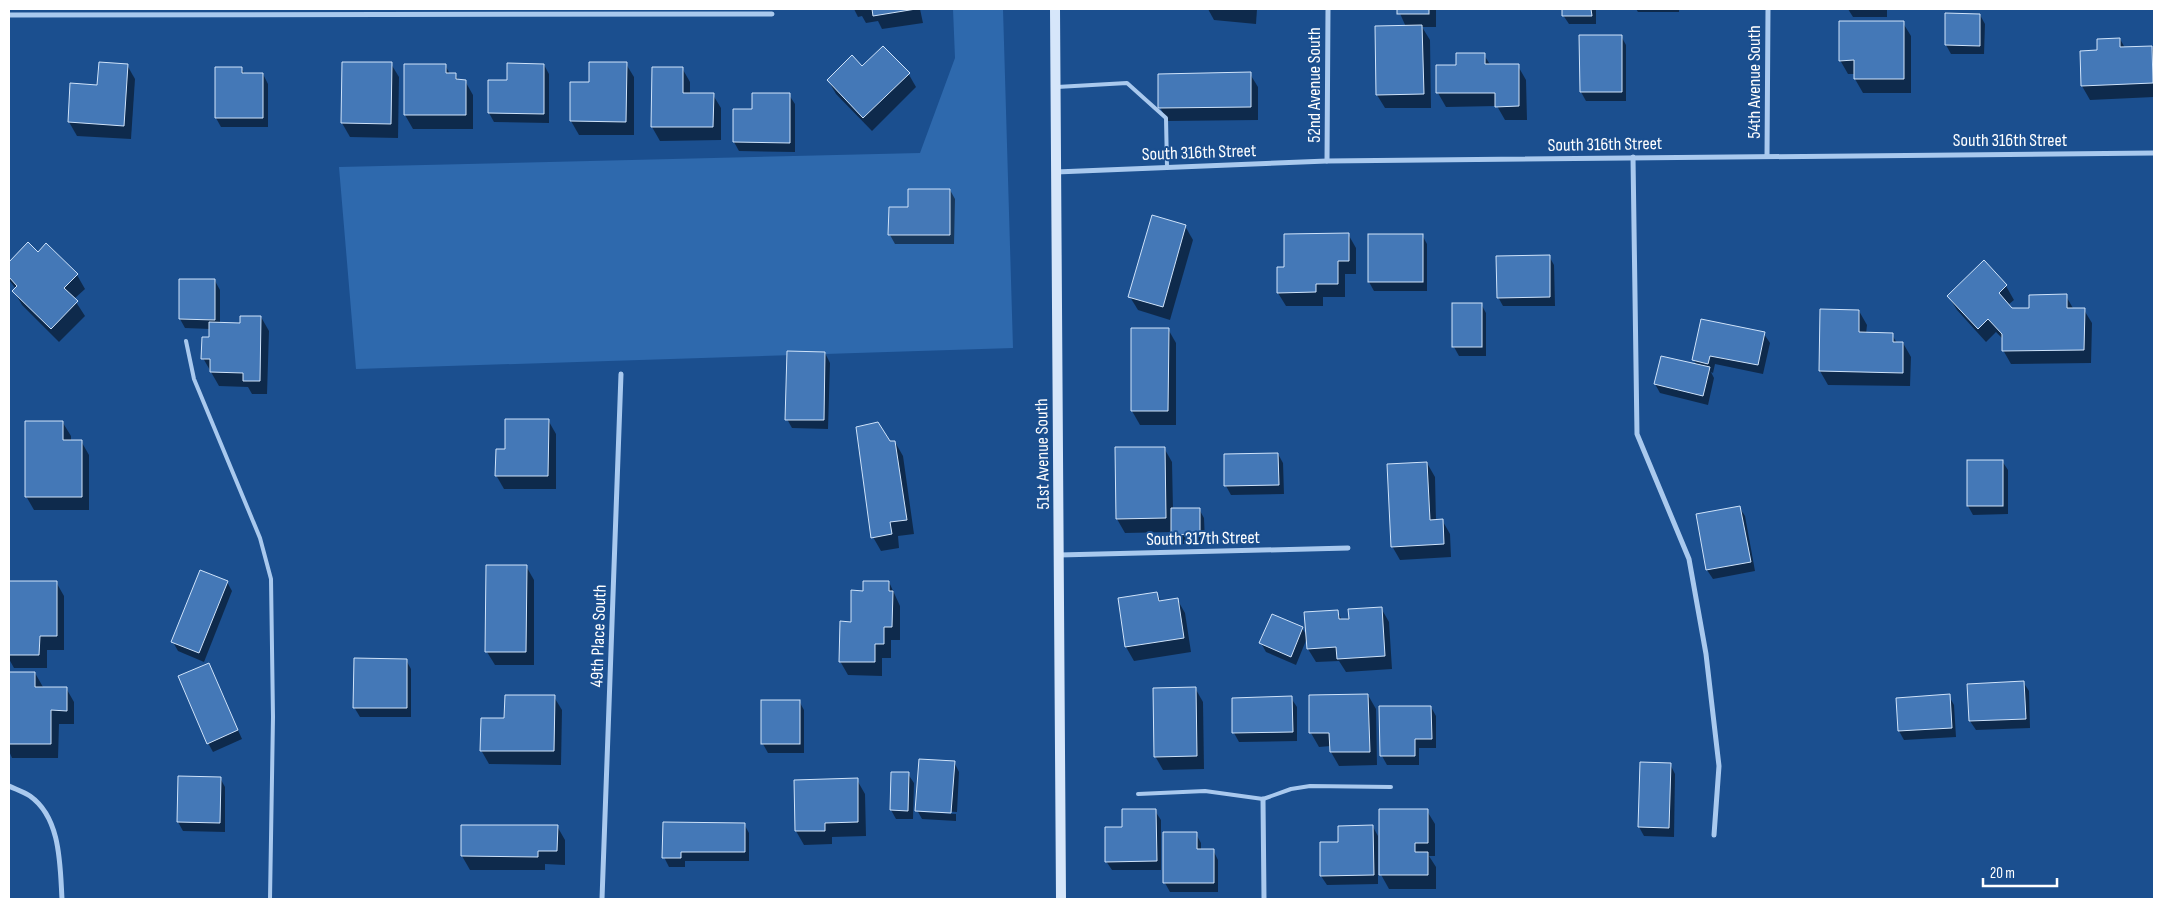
<svg xmlns="http://www.w3.org/2000/svg" width="2163" height="908" viewBox="0 0 2163 908" font-family="'Sofia Sans Condensed',sans-serif">
  <style>
    .green { fill: #2e69ad }
    .shadow { fill: #0007 }
    .building { fill: #4478b7; stroke: #cfe3fa }
    .lines { fill: none; stroke-linecap: round; stroke-linejoin: round }
    .service { stroke: #a9c9ee; stroke-width: 4 }
    .minor { stroke: #a9c9ee; stroke-width: 5 }
    .secondary { stroke: #d6e6fa; stroke-width: 10 }
    .labels { text-anchor: middle; stroke-width: 4; stroke-linejoin: round; paint-order: stroke }
    .street-label { font-size: 18px; fill: #fff; stroke: #1b4f8f }
  </style>
  <rect width="100%" height="100%" fill="#1b4f8f"/>
  <path class="green" d="M953,9H1003L1013,348L356,369L339,167L920,153L955,58Z"/>
  <g class="shadow">
    <path d="M854,9H920L923,23L882,29L878,21L866,23L862,16L858,17Z"/>
    <path d="M1208,9H1257L1256,24L1214,20Z"/>
    <path d="M1398,9H1436V27H1422L1430,40L1431,108H1385L1377,95L1406,27Z"/>
    <path d="M1563,9H1596V24H1569L1563,15Z"/>
    <path d="M1636,9H1679V12H1638Z"/>
    <path d="M1848,9H1887V17H1853Z"/>
    <path d="M1980,15L1985,24L1984,54H1951L1946,45Z"/>
    <path d="M1903,23L1911,36V93H1863L1855,79V74H1848L1840,60Z"/>
    <path d="M1621,36L1626,45V101H1586L1581,92L1580,37Z"/>
    <path d="M2120,39L2125,48L2151,47L2154,52V97L2090,100L2082,86L2099,51Z"/>
    <path d="M1484,55L1491,66H1518L1526,80L1527,120H1505L1497,106L1446,107L1438,93L1457,66Z"/>
    <path d="M391,64L399,77L398,138L350,137L342,123Z"/>
    <path d="M626,64L634,77V135H579L571,121L590,83Z"/>
    <path d="M127,65L135,79L131,139L77,136L69,122Z"/>
    <path d="M406,65H445L450,74H455L459,81H465L473,95V129H413L405,115Z"/>
    <path d="M544,65L549,74V123L494,122L489,113L508,81Z"/>
    <path d="M862,67L908,73L916,87L872,131L836,94L828,80Z"/>
    <path d="M216,68H241L245,74H263L268,84V127H221L216,118Z"/>
    <path d="M653,68H682L690,82V95H713L721,108V140L660,141L652,127Z"/>
    <path d="M1250,74L1258,87V120L1167,121L1160,107Z"/>
    <path d="M789,95L795,104V152L739,151L734,142L753,111Z"/>
    <path d="M950,190L955,199L954,244H895L890,235V208H909Z"/>
    <path d="M1185,226L1193,240L1170,320L1138,310L1130,297Z"/>
    <path d="M1348,234L1356,248V274H1345V297H1323V306H1286L1278,293L1285,268Z"/>
    <path d="M1369,235H1422L1427,244V291H1374L1369,282Z"/>
    <path d="M28,244L38,254L77,275L85,289L74,299L85,316L59,342L22,305L14,291L16,289L9,280V264Z"/>
    <path d="M1549,256L1554,265L1555,306H1503L1498,297Z"/>
    <path d="M1984,262L2006,286L2014,300L2008,305L2012,309H2030L2066,296L2074,310H2084L2092,323L2091,363L2011,364L2003,350V339L1996,332L1986,342L1957,310L1949,297Z"/>
    <path d="M181,280L215,281L220,290V324H241L261,317L269,331L267,394H252L248,387L219,386L203,358L210,338V329L185,328L180,319Z"/>
    <path d="M1481,304L1486,313V356H1459L1454,347Z"/>
    <path d="M1859,311L1867,325L1866,334L1892,335L1897,343H1903L1911,357L1910,386L1828,385L1820,371Z"/>
    <path d="M1132,329H1168L1176,343V425H1140L1132,411Z"/>
    <path d="M1764,334L1770,343L1763,374L1715,364L1713,373L1711,372L1714,378L1708,405L1660,393L1655,384L1697,366L1694,360Z"/>
    <path d="M825,353L830,363L828,429L792,428L787,419Z"/>
    <path d="M548,420L556,434V489H504L496,475L506,450Z"/>
    <path d="M63,423L71,436V441H81L89,455V510H34L26,496Z"/>
    <path d="M895,442L903,456L914,534L898,536L899,548L881,551L873,537L890,443Z"/>
    <path d="M1164,448L1172,462L1173,510L1199,509L1204,518L1205,543L1177,544L1172,532L1125,533L1117,519Z"/>
    <path d="M1278,454L1283,463L1284,494L1231,495L1226,486Z"/>
    <path d="M2002,461L2008,470V514L1973,515L1968,506Z"/>
    <path d="M1427,463L1435,477L1436,521L1442,520L1450,534L1451,557L1400,560L1392,546Z"/>
    <path d="M1739,507L1745,516L1755,571L1713,579L1707,570Z"/>
    <path d="M526,566L534,580V665H495L487,652Z"/>
    <path d="M9,582H56L64,596V650H47V668H14L9,659Z"/>
    <path d="M227,582L232,591L204,662L178,651L173,642Z"/>
    <path d="M889,582L900,606V640H891V658H882V676L848,675L840,661L864,592Z"/>
    <path d="M1157,594L1161,601L1177,599L1185,613L1191,652L1134,661L1126,647L1120,599Z"/>
    <path d="M1381,608L1389,622L1392,669L1346,672L1339,661L1316,662L1308,649L1307,638L1296,665L1266,652L1261,643L1302,628L1307,636L1337,611L1342,620Z"/>
    <path d="M406,660L411,669V717H360L354,707Z"/>
    <path d="M208,664L242,739L213,752L208,743Z"/>
    <path d="M9,673H35L43,687L66,688L74,702V724H59L58,758H12L9,751Z"/>
    <path d="M2023,682L2029,691L2030,728L1976,730L1970,721L1969,685Z"/>
    <path d="M1195,688L1203,702L1204,769L1163,770L1155,756Z"/>
    <path d="M1368,695L1376,709L1377,765L1339,766L1331,752V746L1319,747L1311,733Z"/>
    <path d="M1949,696L1954,705L1956,737L1904,740L1899,731Z"/>
    <path d="M554,697L562,710L561,765L489,764L481,750L506,720Z"/>
    <path d="M1291,698L1297,707V741L1239,742L1234,733Z"/>
    <path d="M799,701L804,710V753H768L763,744Z"/>
    <path d="M1431,707L1436,716V748H1419V765H1387L1382,756Z"/>
    <path d="M954,762L959,772L957,812L921,810V812L956,814V821L922,819L917,810Z"/>
    <path d="M1641,764H1670L1675,774L1674,837L1644,836L1639,827Z"/>
    <path d="M908,774L914,783L913,819H896L891,810Z"/>
    <path d="M220,778L225,787V832L183,831L178,822Z"/>
    <path d="M857,780L865,794L866,836L832,837V844L804,845L796,831Z"/>
    <path d="M1155,811L1161,820V870H1112L1106,861Z"/>
    <path d="M1427,811L1435,824V856H1429L1436,867V889H1389L1379,871Z"/>
    <path d="M744,824L749,833V861H685V867H669L664,857Z"/>
    <path d="M557,826L565,840V865L545,864V870H470L462,856Z"/>
    <path d="M1373,827L1378,836V884L1327,885L1321,876L1322,843H1339Z"/>
    <path d="M1196,834L1201,843V850H1213L1218,860V892H1170L1165,883Z"/>
  </g>
  <g class="building">
    <path d="M872,9H916L873,16Z"/>
    <rect x="1397" y="9" width="32" height="5"/>
    <path d="M1562,9H1591L1592,16H1562Z"/>
    <path d="M1945,13L1980,14V46L1945,45Z"/>
    <path d="M1839,21H1904V79H1854V60L1839,61Z"/>
    <path d="M1422,25L1424,94L1376,95L1375,26Z"/>
    <path d="M1579,35H1622V92H1580Z"/>
    <path d="M2120,38V47L2152,46L2153,83L2081,86L2080,51L2097,50V39Z"/>
    <path d="M883,46L910,73L863,118L827,80L852,55L862,66Z"/>
    <path d="M1456,53H1485V64H1519V106L1495,107V93H1436V65H1456Z"/>
    <path d="M99,62L128,64L124,126L68,122L70,83L97,85Z"/>
    <path d="M342,62H392L391,124L341,123Z"/>
    <path d="M589,62H627L626,122L570,121V82H589Z"/>
    <path d="M507,63L544,64V114L488,113V80H507Z"/>
    <path d="M404,64H446V73H456V79L466,80V115H404Z"/>
    <path d="M215,67H242V73H263V118H215Z"/>
    <path d="M652,67H683V93H714L713,127H651Z"/>
    <path d="M1251,72V107L1158,108V74Z"/>
    <path d="M752,93H790V143L733,142V109H752Z"/>
    <path d="M908,189H950V235H888L889,207H908Z"/>
    <path d="M1152,215L1186,225L1163,307L1128,297Z"/>
    <path d="M1349,233V261H1338V284H1316V292L1277,293V267H1284V234Z"/>
    <rect x="1368" y="234" width="55" height="48"/>
    <path d="M28,242L38,252L46,243L78,274L64,288L78,301L51,329L12,291L17,286L9,277V262Z"/>
    <path d="M1550,255V297L1497,298L1496,256Z"/>
    <path d="M1984,260L2007,285L1999,293L2012,308H2029V295L2067,294V308H2085L2084,350L2002,351V334L1988,319L1978,329L1947,296Z"/>
    <path d="M179,279H215V320L179,319Z"/>
    <rect x="1452" y="303" width="30" height="44"/>
    <path d="M1820,309L1859,310V332L1893,333V342H1903V373L1819,371Z"/>
    <path d="M240,316H261L260,381H243V373L210,372V359H201L202,337H209V322L240,323Z"/>
    <path d="M1701,319L1765,332L1758,365L1710,356L1708,364L1692,360Z"/>
    <path d="M1131,328H1169L1168,411H1131Z"/>
    <path d="M787,351L825,352L824,420H785Z"/>
    <path d="M1661,356L1710,367L1703,396L1654,384Z"/>
    <path d="M505,419H549L548,476H495L496,449H505Z"/>
    <path d="M25,421H63V440H82V497H25Z"/>
    <path d="M878,422L890,441H895L907,520L890,522L892,534L871,538L856,427Z"/>
    <path d="M1115,447H1165L1166,518L1116,519Z"/>
    <path d="M1278,453L1279,485L1224,486V454Z"/>
    <rect x="1967" y="460" width="36" height="46"/>
    <path d="M1427,462L1430,520L1443,519L1444,544L1391,547L1387,464Z"/>
    <path d="M1740,506L1751,562L1706,570L1696,514Z"/>
    <path d="M1171,508H1200V534L1171,535Z"/>
    <path d="M486,565H527L526,652H485Z"/>
    <path d="M200,570L228,581L199,653L171,642Z"/>
    <path d="M9,581H57V636H40L39,655H9Z"/>
    <path d="M863,581H889V591H893L892,627H884V644H875V662H839L840,621L851,622V590L863,591Z"/>
    <path d="M1157,592L1159,601L1178,598L1184,638L1125,647L1118,598Z"/>
    <path d="M1382,607L1385,656L1337,659L1336,647L1307,649L1304,612L1338,610L1339,619H1349L1348,609Z"/>
    <path d="M1272,614L1303,627L1291,657L1259,643Z"/>
    <path d="M354,658L407,659V708H353Z"/>
    <path d="M209,663L238,730L207,744L178,676Z"/>
    <path d="M9,672H35V687H67V711L51,710V744H9Z"/>
    <path d="M2024,681L2026,719L1969,721L1967,684Z"/>
    <path d="M1196,687L1197,756L1154,757L1153,688Z"/>
    <path d="M1368,694L1370,752H1330L1329,733H1309V695Z"/>
    <path d="M1950,694L1952,728L1898,731L1896,698Z"/>
    <path d="M505,695H555L554,751H480L481,718H504Z"/>
    <path d="M1292,696L1293,732L1232,733V698Z"/>
    <rect x="761" y="700" width="39" height="44"/>
    <path d="M1379,706H1431L1432,739H1415V756H1380Z"/>
    <path d="M919,759L955,761L951,813L915,811Z"/>
    <path d="M1640,762L1671,763L1669,828L1638,827Z"/>
    <path d="M891,772H909L908,811L890,810Z"/>
    <path d="M178,776L221,777L220,823L177,822Z"/>
    <path d="M858,778V822L825,823V831H795L794,780Z"/>
    <path d="M1122,809H1156L1157,861L1105,862V827H1122Z"/>
    <path d="M1379,809H1428V843H1415V852H1428V875H1379Z"/>
    <path d="M663,822L745,823V852H681V858H662Z"/>
    <path d="M461,825H558L557,851H538V857L461,856Z"/>
    <path d="M1373,825L1374,875L1320,876V842H1338V826Z"/>
    <path d="M1163,832H1197V849H1214V883H1163Z"/>
  </g>
  <g class="lines">
    <g class="service">
      <path d="M1057,87L1127,83L1166,118L1167,167"/>
      <path d="M186,341L194,379L260,538L271,579L273,717L270,899"/>
      <path d="M1138,794L1205,791L1263,799L1291,789L1310,786L1391,787"/>
    </g>
    <g class="minor">
      <path d="M9,15L772,14"/>
      <path d="M1767,156L1768,9"/>
      <path d="M1633,157L1637,434L1689,559L1706,654L1719,766L1714,835"/>
      <path d="M1327,161L1328,9"/>
      <path d="M1056,172L1327,161L2154,153"/>
      <path d="M1059,555L1348,548"/>
      <path d="M9,786C15,789 24,792 30,796C61,818 60,865 62,899"/>
      <path d="M1263,799L1264,899"/>
      <path d="M602,899L621,374"/>
    </g>
    <path class="secondary" d="M1055,9L1061,899"/>
  </g>
  <g class="labels">
    <g class="street-label">
      <text transform="translate(1754 82) rotate(-90)" y="6">54th Avenue South</text>
      <text transform="translate(1314 85) rotate(-90)" y="6">52nd Avenue South</text>
      <text x="2010" y="146">South 316th Street</text>
      <text transform="translate(1605 144) rotate(-1)" y="6">South 316th Street</text>
      <text transform="translate(1199 152) rotate(-2)" y="6">South 316th Street</text>
      <text transform="translate(1042 454) rotate(-91)" y="6">51st Avenue South</text>
      <text transform="translate(1203 538) rotate(-1)" y="6">South 317th Street</text>
      <text transform="translate(598 636) rotate(-88)" y="6">49th Place South</text>
    </g>
  </g>
  <rect width="2163" height="908" fill="none" stroke="#ffffff" stroke-width="20"/>
  <path d="M1983 878v8h74v-8" fill="none" stroke="#ffffff" stroke-width="2.5"/>
  <text x="1990" y="878" font-size="15" fill="#ffffff" stroke="#1b4f8f" stroke-width="4" paint-order="stroke">20 m</text>
</svg>
